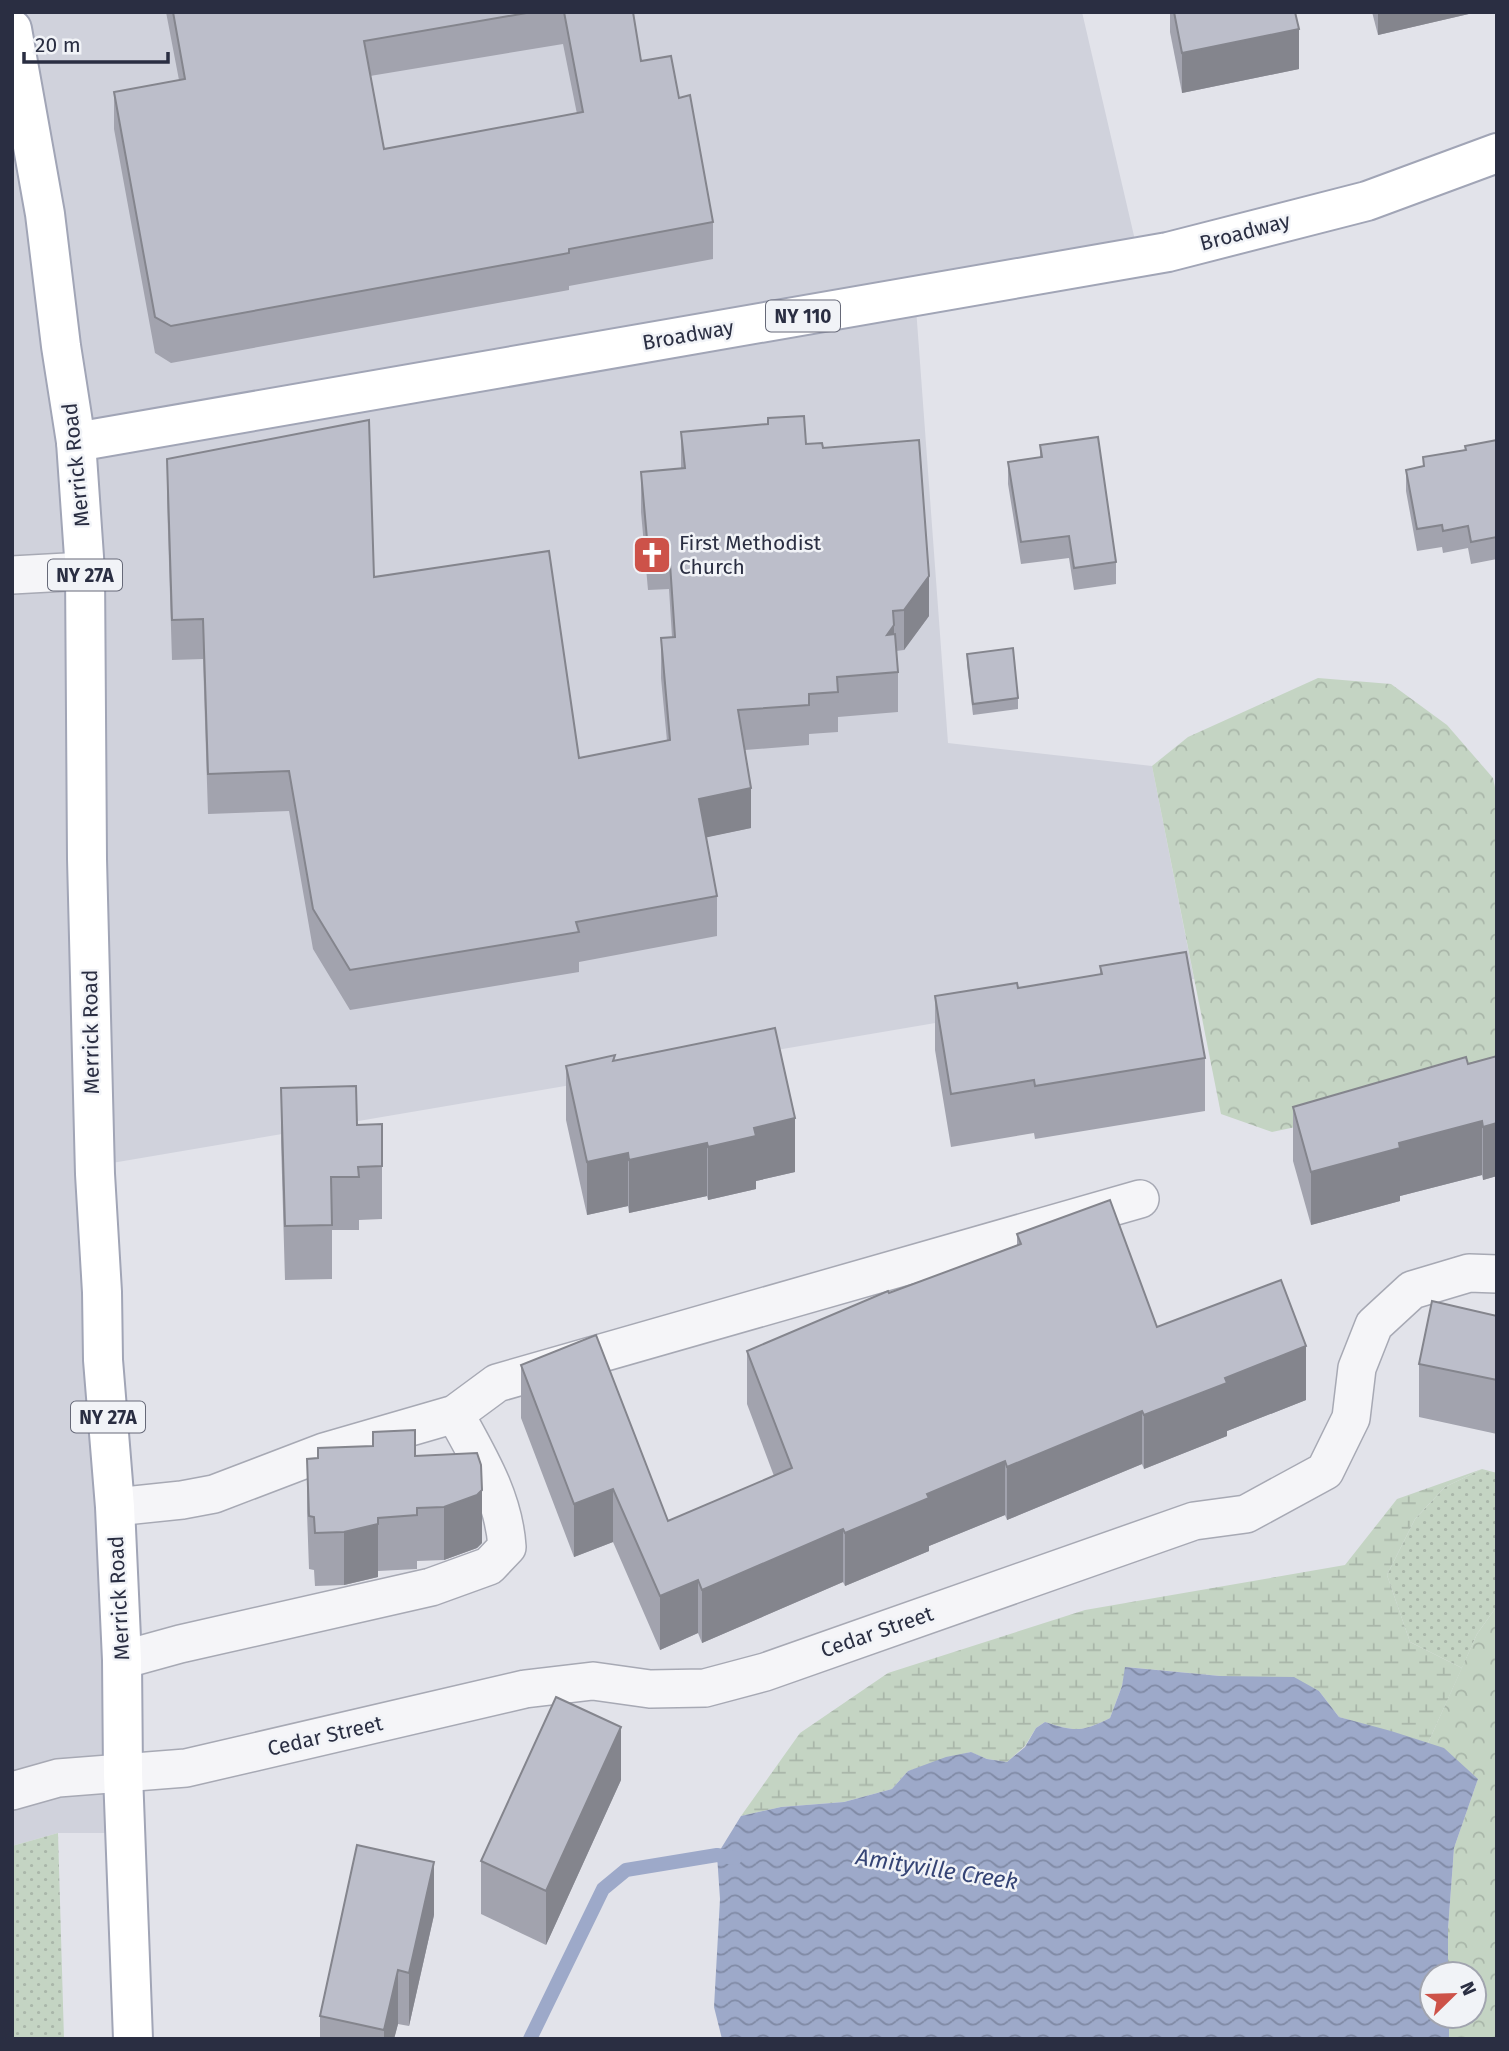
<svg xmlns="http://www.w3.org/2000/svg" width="1509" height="2051" viewBox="0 0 1509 2051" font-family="'Fira Sans',sans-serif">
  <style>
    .built { fill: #d0d2dc }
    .grass { fill: url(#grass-dots) }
    .forest { fill: url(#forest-crowns) }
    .wetland { fill: url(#wetland-marsh) }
    .water { fill: url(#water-waves) }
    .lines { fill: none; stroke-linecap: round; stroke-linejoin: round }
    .stream { stroke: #9da9c9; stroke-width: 14 }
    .street-casing { stroke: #a7a9b4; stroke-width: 40 }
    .primary-casing { stroke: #a1a5b6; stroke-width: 42 }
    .street { stroke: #f5f5f8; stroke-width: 37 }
    .primary { stroke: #fff; stroke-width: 38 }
    .wall { fill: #a2a3ae; fill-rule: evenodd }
    .shaded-wall { fill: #84858d }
    .building { fill: #bcbeca; stroke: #84858d; stroke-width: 2 }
    .labels { text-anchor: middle; stroke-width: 5; stroke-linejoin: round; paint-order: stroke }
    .shield { fill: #f1f3f7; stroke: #666978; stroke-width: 2 }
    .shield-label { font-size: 19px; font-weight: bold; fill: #2a2e42 }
    .street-label { font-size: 21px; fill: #2a2e42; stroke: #f1f3f7 }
    .poi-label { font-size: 21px; fill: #2a2e42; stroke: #f1f3f7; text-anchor: start }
    .water-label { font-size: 23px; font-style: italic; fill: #354475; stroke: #f1f3f7 }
  </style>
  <defs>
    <pattern id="grass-dots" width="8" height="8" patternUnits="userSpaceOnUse" patternTransform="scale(1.75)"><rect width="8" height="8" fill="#c4d4c3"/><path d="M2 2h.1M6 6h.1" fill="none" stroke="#a9b6a9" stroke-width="1.8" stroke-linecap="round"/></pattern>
    <pattern id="forest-crowns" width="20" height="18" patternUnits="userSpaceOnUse" patternTransform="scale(1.75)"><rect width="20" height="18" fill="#c4d4c3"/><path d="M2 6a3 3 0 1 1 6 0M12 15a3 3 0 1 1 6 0" fill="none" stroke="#a9b6a9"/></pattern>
    <pattern id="wetland-marsh" width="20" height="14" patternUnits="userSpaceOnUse" patternTransform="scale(1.75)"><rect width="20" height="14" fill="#c4d4c3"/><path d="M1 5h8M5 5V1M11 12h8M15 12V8" fill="none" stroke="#a9b6a9"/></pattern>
    <pattern id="water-waves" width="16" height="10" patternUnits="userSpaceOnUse" patternTransform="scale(1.75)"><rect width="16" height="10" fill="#9da9c9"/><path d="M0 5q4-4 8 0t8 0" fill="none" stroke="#808aa5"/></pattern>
  </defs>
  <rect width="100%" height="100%" fill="#e2e3ea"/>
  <path class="built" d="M12,12H1082L1141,266L916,308L948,743L1152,766L1194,979L106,1164L144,1833H58L12,1846Z"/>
  <g class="grass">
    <path d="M1482,1469L1497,1473V1606L1477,1634L1462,1668L1410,1642L1387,1575L1415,1519L1445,1487Z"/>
    <path d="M58,1833L64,2039H12V1846Z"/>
  </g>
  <g class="forest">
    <path d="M1318,678L1391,684L1447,725L1493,778L1497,797V1084L1272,1132L1221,1114L1152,766L1188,737Z"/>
    <path d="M1497,1606V2039H1448V2016H1474V1974H1448V1929L1454,1848L1478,1779L1428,1743L1477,1634Z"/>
  </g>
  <path class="wetland" d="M1482,1469L1445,1487L1415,1519L1387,1575L1410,1642L1462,1668L1428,1743L1339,1717L1319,1691L1220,1676L1126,1667L1122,1686L1110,1718C1082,1732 1075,1732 1045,1722L1036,1728L1025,1746L1007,1762L987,1759L970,1752L908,1771L892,1789L844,1802L781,1807L741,1816L800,1733L888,1673L1085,1610L1345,1565L1397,1499Z"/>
  <path class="water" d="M1125,1667L1220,1676L1294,1677L1319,1691L1339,1717L1391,1731L1444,1748L1478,1779L1454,1848L1448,1929V1974H1432V2016H1449V2039H722L714,2007L720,1899L717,1855L741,1816L781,1807L844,1802L892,1789L908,1771L946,1757L971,1752L987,1759L1007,1762L1025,1747L1036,1728L1045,1722C1075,1732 1082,1732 1110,1718L1122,1686Z"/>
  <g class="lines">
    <path class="stream" d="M530,2039L603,1889L626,1870L717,1855L735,1858"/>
    <g class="street-casing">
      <g id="street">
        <path d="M12,575L85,571"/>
        <path d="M115,1507L182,1500L214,1494L324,1452L455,1414L497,1383L1140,1199"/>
        <path d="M122,1660L180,1644L431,1587L489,1566L507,1547C504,1498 478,1456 455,1414"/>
        <path d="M12,1791L58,1778L186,1768L525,1689L593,1681L650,1689L705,1688L765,1672L1194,1521L1246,1514L1325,1471L1351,1418L1357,1368L1374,1325L1412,1290L1469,1273L1497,1274"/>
      </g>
    </g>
    <g class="primary-casing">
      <g id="primary">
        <path d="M12,29L45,214L61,346L76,442L85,571L87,859L95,1174L102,1292L103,1360L115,1507L122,1660L123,1774L133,2039"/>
        <path d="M76,442L1168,252L1367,201L1497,153"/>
      </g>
    </g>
    <use href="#street" class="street"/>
    <use href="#primary" class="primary"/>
  </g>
  <g class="wall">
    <path d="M166,12H633L641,61L679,98L713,222V259L569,286V290L171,363L155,353L114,129V92L179,80ZM563,44L577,114L384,149L370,76Z"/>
    <path d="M1170,12H1295L1299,69L1182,93L1170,32Z"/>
    <path d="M1372,12H1473V13L1378,35Z"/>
    <path d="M681,432L806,444L823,448L929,616L904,650L896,651L898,672V712L838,717V732L809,734V745L745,750L751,828L706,837L717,896V936L579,962V972L350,1010L313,949L289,811L208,814L203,659L172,660L167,499V459L374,577L579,758L667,741L661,678V638L672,637L669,589L648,590L641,512V472L681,469Z"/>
    <path d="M1497,440V559L1471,564L1468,548L1443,553L1442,547L1417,551L1406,491V470L1423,466V457L1465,450V446Z"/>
    <path d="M1040,445L1116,562V584L1074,590L1069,558L1021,564L1008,484V462L1040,458Z"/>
    <path d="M967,654L1018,698V709L973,715L967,665Z"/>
    <path d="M1100,966L1205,1058V1111L1035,1139L1034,1133L951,1147L935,1050V996L1018,988L1100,974Z"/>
    <path d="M1497,1056V1176L1483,1180L1482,1175L1400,1196V1201L1311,1225L1293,1161V1107Z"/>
    <path d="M615,1060L795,1172L756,1181V1189L708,1200L707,1196L629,1213L628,1206L587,1215L566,1120V1066Z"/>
    <path d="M281,1088L357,1125L382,1124V1219L359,1220V1230H332V1279L285,1280L281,1141Z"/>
    <path d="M1017,1234L1157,1327L1306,1400L1227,1431V1436L1144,1469L1142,1464L1007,1520L1005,1515L929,1546V1551L845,1586L843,1582L702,1643L698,1633L660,1650L613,1542L574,1557L521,1418V1365L668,1521L774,1476L747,1404V1351L889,1293L1017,1245Z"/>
    <path d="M1497,1316V1434L1419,1417V1364Z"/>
    <path d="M373,1432L415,1456L482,1543L477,1548L444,1560L417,1561V1569L378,1571V1577L344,1585L315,1586L314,1570L309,1569L307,1512V1459L318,1458V1448L373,1446Z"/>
    <path d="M621,1780L546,1945L481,1914V1861Z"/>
    <path d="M434,1915L409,2026L398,2024L394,2039H320V2016Z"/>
  </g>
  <g class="shaded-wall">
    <path d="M1383,12H1473V13L1378,35V14Z"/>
    <path d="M1299,29V69L1182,93V53Z"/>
    <path d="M929,576V616L904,650V610Z"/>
    <path d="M894,625V665L887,635Z"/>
    <path d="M751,788V828L699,839V799Z"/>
    <path d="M795,1118V1172L756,1181V1189L708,1200V1147L754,1128Z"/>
    <path d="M1482,1121V1175L1400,1196V1201L1311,1225V1172L1399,1143Z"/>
    <path d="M1497,1123V1176L1483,1180V1127Z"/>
    <path d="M707,1143V1196L629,1213V1160Z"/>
    <path d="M628,1153V1206L587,1215V1162Z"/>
    <path d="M1306,1346V1400L1227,1431V1436L1144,1469V1415L1225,1378Z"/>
    <path d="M1142,1411V1464L1007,1520V1467Z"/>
    <path d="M1005,1461V1515L929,1546V1551L845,1586V1533L927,1494Z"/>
    <path d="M613,1489V1542L574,1557V1504Z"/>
    <path d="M482,1490V1543L477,1548L444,1560V1507Z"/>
    <path d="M378,1524V1577L344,1585V1532Z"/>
    <path d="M843,1529V1582L702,1643V1590Z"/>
    <path d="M698,1580V1633L660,1650V1596Z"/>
    <path d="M621,1727V1780L546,1945V1891Z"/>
    <path d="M434,1862V1915L409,2026V1973Z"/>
    <path d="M398,1970V2024L394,2039H384V2030Z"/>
  </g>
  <g class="building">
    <path d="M173,12H532L364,41L384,149L583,112L564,12H633L641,61L671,56L679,98L690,95L713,222L569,249V253L171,326L155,317L114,92L185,79Z"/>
    <path d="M1174,12H1295L1299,29L1182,53Z"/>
    <path d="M804,416L806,444L822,443L823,448L919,440L929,576L904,610L893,611L894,625L887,635L895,634L898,672L837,677L838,692L809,694V705L738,710L751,788L699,799L717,896L576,922L579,932L350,970L313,909L289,771L208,774L203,619L172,620L167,459L369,420L374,577L549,551L579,758L670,740L661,638L675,637L669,549L648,550L641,472L685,468L681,432L768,424V418Z"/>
    <path d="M1098,437L1116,562L1074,568L1069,536L1021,542L1008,462L1042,457L1040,445Z"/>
    <path d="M1497,440V537L1471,542L1468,526L1443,531L1442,525L1417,529L1406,470L1424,466L1423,457L1466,450L1465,446Z"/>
    <path d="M1013,648L1018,698L973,704L967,654Z"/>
    <path d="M1186,952L1205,1058L1035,1086L1034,1080L951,1094L935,996L1017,983L1018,988L1102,974L1100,966Z"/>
    <path d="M775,1028L795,1118L754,1128L756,1136L708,1147L707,1143L629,1160L628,1153L587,1162L566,1066L615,1055L613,1061Z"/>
    <path d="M1497,1056V1123L1483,1127L1482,1121L1399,1143L1400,1148L1311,1172L1293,1107L1466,1057L1468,1064Z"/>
    <path d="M356,1086L357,1125L382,1124V1166L358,1167L359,1177H331L332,1225L285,1226L281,1088Z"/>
    <path d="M1110,1200L1157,1327L1281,1280L1306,1346L1225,1378L1227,1383L1144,1415L1142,1411L1007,1467L1005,1461L927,1494L929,1498L845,1533L843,1529L702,1590L698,1580L660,1596L613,1489L574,1504L521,1365L596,1335L668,1521L792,1468L747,1351L888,1291L889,1293L1021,1244L1017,1234Z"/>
    <path d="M1432,1301L1497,1316V1380L1419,1364Z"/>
    <path d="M415,1430V1456L477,1453L481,1465L482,1490L477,1495L444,1507L417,1508V1515L378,1518V1524L344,1532L315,1533L314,1517L309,1516L307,1459L318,1458V1448L373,1446V1432Z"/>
    <path d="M556,1697L621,1727L546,1891L481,1861Z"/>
    <path d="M357,1845L434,1862L409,1973L398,1970L384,2030L320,2016Z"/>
  </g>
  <defs>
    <g id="church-square" transform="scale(2.0125)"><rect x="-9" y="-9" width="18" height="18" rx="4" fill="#cd5249" stroke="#f1f3f7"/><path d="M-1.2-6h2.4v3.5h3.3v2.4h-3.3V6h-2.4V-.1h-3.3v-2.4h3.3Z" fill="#fff"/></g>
  </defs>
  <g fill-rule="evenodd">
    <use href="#church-square" x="652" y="555"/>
  </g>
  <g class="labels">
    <g class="shield">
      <rect x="766" y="300.5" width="74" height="31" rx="5"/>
      <rect x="48" y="559.5" width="74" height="31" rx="5"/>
      <rect x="71" y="1401.5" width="74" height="31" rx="5"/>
    </g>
    <g class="shield-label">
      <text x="803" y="323">NY 110</text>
      <text x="85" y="582">NY 27A</text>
      <text x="108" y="1424">NY 27A</text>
    </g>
    <g class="street-label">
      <text transform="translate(1245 232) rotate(-15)" y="7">Broadway</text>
      <text transform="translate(688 335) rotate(-10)" y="7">Broadway</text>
      <text transform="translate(76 465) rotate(-96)" y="7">Merrick Road</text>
      <text transform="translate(91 1032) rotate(-91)" y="7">Merrick Road</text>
      <text transform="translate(119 1598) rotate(-93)" y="7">Merrick Road</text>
      <text transform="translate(877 1632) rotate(-19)" y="7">Cedar Street</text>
      <text transform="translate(325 1736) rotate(-13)" y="7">Cedar Street</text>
    </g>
    <g class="poi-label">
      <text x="679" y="550">First Methodist<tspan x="679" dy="24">Church</tspan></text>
    </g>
    <g class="water-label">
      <text transform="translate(937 1869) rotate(9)" y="8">Amityville Creek</text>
    </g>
  </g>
  <rect width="1509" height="2051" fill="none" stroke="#2a2e42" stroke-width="28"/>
  <g transform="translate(1453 1995) rotate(67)"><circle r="33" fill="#f1f3f7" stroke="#a1a4af" stroke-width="2"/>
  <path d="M0-5L12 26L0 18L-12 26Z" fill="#cd5249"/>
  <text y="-10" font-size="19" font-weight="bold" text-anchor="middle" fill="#2a2e42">N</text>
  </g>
  <path d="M24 52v10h144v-10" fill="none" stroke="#2a2e42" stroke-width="3.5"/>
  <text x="35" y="52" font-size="21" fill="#2a2e42" stroke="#f1f3f7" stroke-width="5" paint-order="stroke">20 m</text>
</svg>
